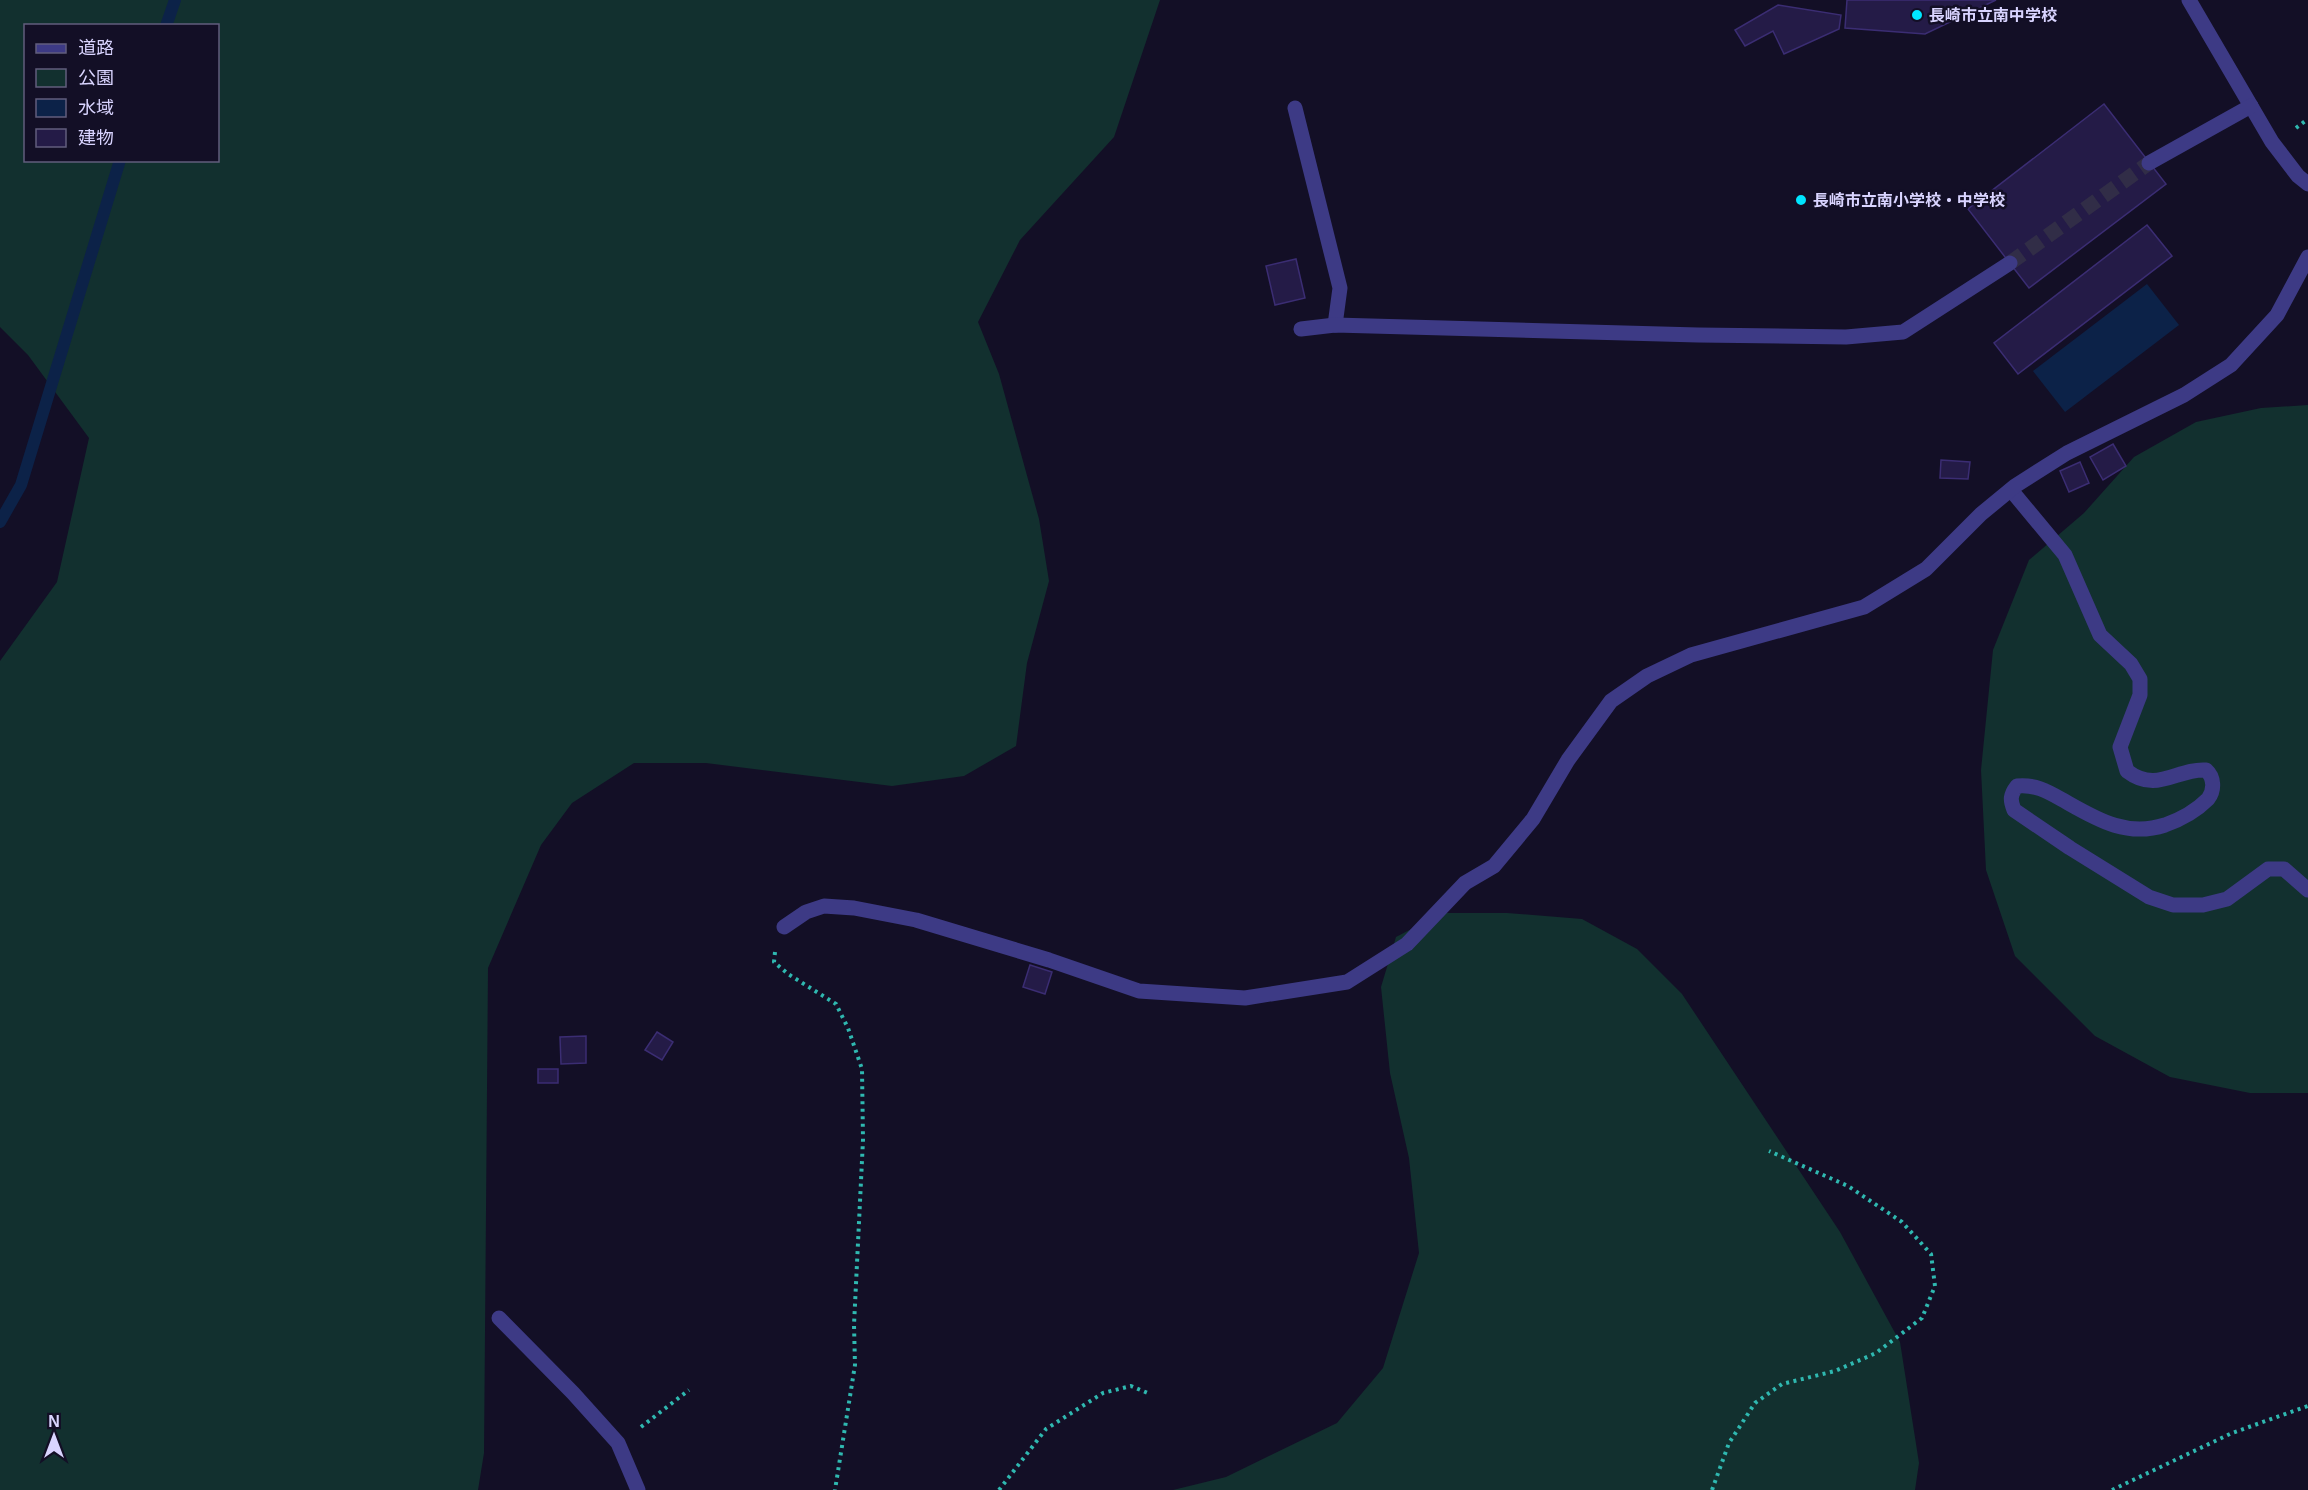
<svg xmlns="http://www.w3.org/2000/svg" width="2308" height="1490" viewBox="0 0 2308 1490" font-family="Arial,'Noto Sans JP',sans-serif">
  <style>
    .green { fill: #12302f; fill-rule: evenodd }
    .water { fill: #0c2248 }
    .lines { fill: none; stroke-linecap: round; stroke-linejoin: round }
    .stream { stroke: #0c2248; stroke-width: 12 }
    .building { fill: #241b47; stroke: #3b2d73; stroke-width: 1.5 }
    .minor-tunnel { stroke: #312d47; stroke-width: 15; stroke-dasharray: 15 8; stroke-linecap: butt }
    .path { stroke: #2fb8b0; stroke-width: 4; stroke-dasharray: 3 4.5; stroke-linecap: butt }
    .minor { stroke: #3d3a85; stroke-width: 15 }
    .poi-dot { fill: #00e5ff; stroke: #130f26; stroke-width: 2 }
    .labels { text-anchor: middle; stroke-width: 5; stroke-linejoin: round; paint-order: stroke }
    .poi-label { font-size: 16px; font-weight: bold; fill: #d9d4ff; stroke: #130f26; text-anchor: start }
  </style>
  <rect width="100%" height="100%" fill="#130f26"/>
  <g class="green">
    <path d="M0,0H1160L1114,137L1020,240L978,322L999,374L1039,519L1049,581L1027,663L1016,746L964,776L892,786L706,763H634L572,803L541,845L488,968L484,1453L478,1490H0V661L57,582L89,438L28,355L0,327ZM26,26H218V160H26Z"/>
    <path d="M2308,405V1093H2250L2170,1077L2095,1036L2015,956L1986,870L1981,770L1993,650L2029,560L2084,513L2134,457L2196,422L2261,408Z"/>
    <path d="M1442,913H1507L1582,919L1637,949L1682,994L1840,1232L1900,1342L1919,1463L1915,1490H1173L1226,1477L1337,1423L1383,1368L1419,1253L1409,1158L1390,1073L1381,987L1396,937Z"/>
  </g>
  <path class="water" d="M2147,284L2179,325L2065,412L2033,371Z"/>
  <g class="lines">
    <g class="stream">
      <path d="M166,26L175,0"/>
      <path d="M0,522L21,485L120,160"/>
    </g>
  </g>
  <g class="building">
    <path d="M1847,0H1996L1925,34L1845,28Z"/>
    <path d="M1778,5L1841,15L1839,29L1784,54L1773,31L1745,46L1735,30Z"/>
    <path d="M2104,104L2166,184L2029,288L1968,209Z"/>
    <path d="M2147,225L2172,256L2018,374L1994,343Z"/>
    <path d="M1296,259L1305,298L1275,305L1266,266Z"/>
    <path d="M2113,444L2126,466L2103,480L2090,457Z"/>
    <path d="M1941,460L1970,462L1968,479L1940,478Z"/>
    <path d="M2080,462L2089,483L2069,492L2060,471Z"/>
    <path d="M1030,965L1052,972L1045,994L1023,987Z"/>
    <path d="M657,1032L673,1042L662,1060L645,1050Z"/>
    <path d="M586,1036V1063L561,1064L560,1037Z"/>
    <rect x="538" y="1069" width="20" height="14"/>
  </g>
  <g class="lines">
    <path class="minor-tunnel" d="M2010,263L2149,163"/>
    <g class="path">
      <path d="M2296,128L2308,119"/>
      <path d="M775,952L774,962L788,974L836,1004L848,1028L862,1069L863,1140L854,1325L855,1365L835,1490"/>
      <path d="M641,1427L689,1390"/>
      <path d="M999,1490L1046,1429L1103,1393L1131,1386L1150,1394"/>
      <path d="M1712,1490L1729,1443L1755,1403L1782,1384L1835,1371L1876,1353L1922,1318L1935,1286L1931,1254L1902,1222L1848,1186L1769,1151"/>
      <path d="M2112,1490L2232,1433L2308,1406"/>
    </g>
    <g class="minor">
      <path d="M2189,0L2272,142L2298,176L2308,184"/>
      <path d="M1295,108L1340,288L1335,325"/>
      <path d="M2149,163L2251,106"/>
      <path d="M1301,329L1335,325L1698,335L1846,337L1903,332L2010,263"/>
      <path d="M2011,490L2065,555L2100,635L2131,664L2140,679V695L2120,747L2127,771C2157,794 2177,768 2206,770C2214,777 2215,790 2208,799C2195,812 2182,819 2165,825C2125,838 2095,818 2061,799C2047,791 2034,784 2017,786C2010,795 2010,800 2014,810L2070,848L2149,897L2173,905H2203L2227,899L2268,869H2284L2308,890"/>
      <path d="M784,927L806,912L824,906L854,908L916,920L1049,960L1139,991L1245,998L1347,982L1407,944L1465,883L1494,866L1533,819L1568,760L1611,701L1647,676L1691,655L1864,607L1926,569L1981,514L2015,486L2067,453L2184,395L2231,365L2277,315L2308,257"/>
      <path d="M499,1318L573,1393L618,1443L638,1490"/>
    </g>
  </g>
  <g class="poi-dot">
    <circle cx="1917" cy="15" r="6"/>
    <circle cx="1801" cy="200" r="6"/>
  </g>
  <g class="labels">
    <g class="poi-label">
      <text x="1929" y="21">長崎市立南中学校</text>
      <text x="1813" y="206">長崎市立南小学校・中学校</text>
    </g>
  </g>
  <rect x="24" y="24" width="195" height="138" fill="#130f26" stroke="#625e7d" stroke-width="1.5"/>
  <rect x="36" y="44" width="30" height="9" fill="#3d3a85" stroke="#625e7d" stroke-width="1.5"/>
  <text x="78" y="54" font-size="18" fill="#d9d4ff">道路</text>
  <rect x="36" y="69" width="30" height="18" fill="#12302f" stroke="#625e7d" stroke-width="1.5"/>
  <text x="78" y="84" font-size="18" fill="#d9d4ff">公園</text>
  <rect x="36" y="99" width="30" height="18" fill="#0c2248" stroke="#625e7d" stroke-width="1.5"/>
  <text x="78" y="114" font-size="18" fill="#d9d4ff">水域</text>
  <rect x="36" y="129" width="30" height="18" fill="#241b47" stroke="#625e7d" stroke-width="1.5"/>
  <text x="78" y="144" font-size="18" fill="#d9d4ff">建物</text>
  <g transform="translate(54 1436)" stroke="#130f26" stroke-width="4.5" paint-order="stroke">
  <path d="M0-4.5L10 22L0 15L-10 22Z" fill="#d9d4ff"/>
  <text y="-9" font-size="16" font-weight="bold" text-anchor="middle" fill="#d9d4ff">N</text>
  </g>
</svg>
